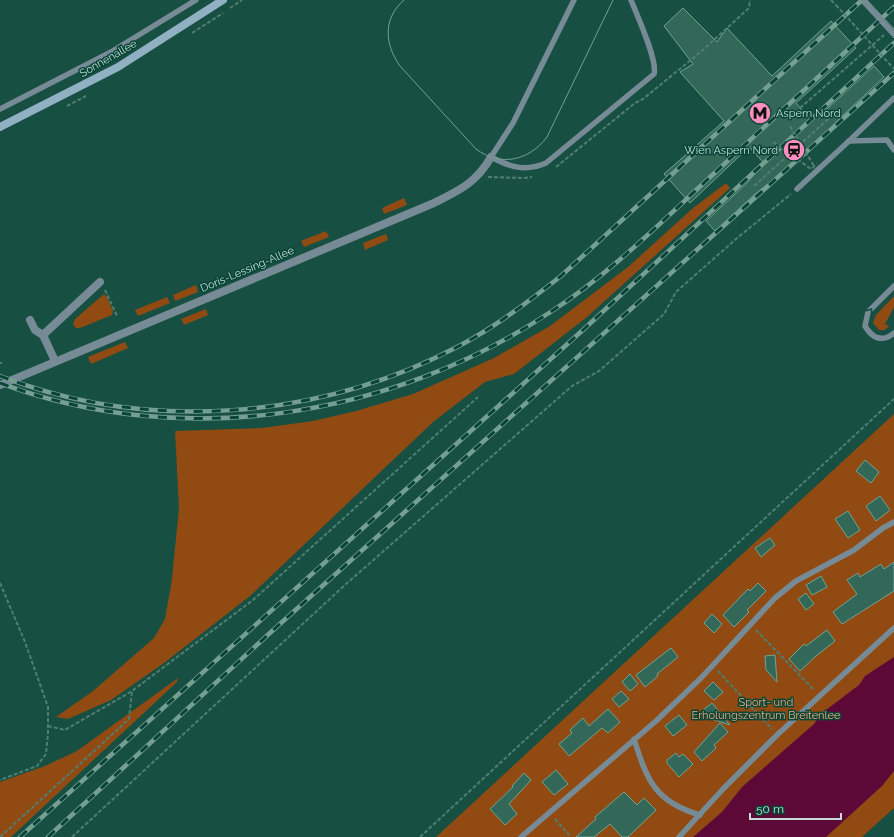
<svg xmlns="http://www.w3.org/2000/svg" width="894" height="837" viewBox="0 0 894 837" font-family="Raleway,sans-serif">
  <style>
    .green { fill: #904a12 }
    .water { fill: #5d0938 }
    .building { fill: #336758; stroke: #6ea594 }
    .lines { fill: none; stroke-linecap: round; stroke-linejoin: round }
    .path { stroke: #4f7f72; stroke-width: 2; stroke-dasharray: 4 2; stroke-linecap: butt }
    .lane { stroke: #778b96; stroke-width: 5.5 }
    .street { stroke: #778b96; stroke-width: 8 }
    .secondary { stroke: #91b1c3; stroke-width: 8 }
    .tram { stroke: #769f93; stroke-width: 1 }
    .rail-casing { stroke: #769f93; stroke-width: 4.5 }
    .rail { stroke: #084538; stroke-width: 3; stroke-dasharray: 9; stroke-linecap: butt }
    .path-bridge { stroke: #4f7f72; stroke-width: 2; stroke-dasharray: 4 2; stroke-linecap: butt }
    .lane-bridge { stroke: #778b96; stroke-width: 5.5 }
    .oneway { stroke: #134c41 }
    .labels { text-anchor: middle; stroke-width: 3; stroke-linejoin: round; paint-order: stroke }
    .street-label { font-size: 11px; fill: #c3dfd5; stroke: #084538 }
    .poi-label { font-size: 11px; fill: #c3dfd5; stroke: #084538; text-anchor: start }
    .park-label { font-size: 11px; fill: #f7ab7a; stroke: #084538 }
  </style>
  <rect width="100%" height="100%" fill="#175042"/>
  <g class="green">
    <path d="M726,183L730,188L587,317L514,374L485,382L433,422L250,596L164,663L111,700L68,719L56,717L93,691L154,638L165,619L172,579L179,508L175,431L262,428L313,421L356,411L413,394L494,358L550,326L628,267L692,209Z"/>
    <path d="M404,198L407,205L384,214L382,208Z"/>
    <path d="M326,231L329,237L304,247L301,241Z"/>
    <path d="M386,234L388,240L365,250L363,243Z"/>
    <path d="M196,285L198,292L175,301L173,295Z"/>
    <path d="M104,294L107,297L113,311L112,315L80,328H76L73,324L75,319Z"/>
    <path d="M894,296V307L885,324L889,326L885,330H879L873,323L876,315Z"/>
    <path d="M167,297L170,303L138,316L135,310Z"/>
    <path d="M206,309L208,315L184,325L181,319Z"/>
    <path d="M125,342L128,348L91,364L88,357Z"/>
    <path d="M894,414V808L862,837H436Z"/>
    <path d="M178,678L177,682L11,837H0V782L45,766L77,751Z"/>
  </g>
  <path class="water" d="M894,657V771L882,786L826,837H693L722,812L742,787L814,724L822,713L859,685L865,676Z"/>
  <g class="building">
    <path d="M683,8L717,42L727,28L772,76L831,21L856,48L796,103L811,120L828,108L874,66L884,77L839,119L807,154L755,194L715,231L706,221L746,184L764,163L749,147L690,203L664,174L724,121L680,72L693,64L664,26Z"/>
    <path d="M865,460L879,472L871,483L856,471Z"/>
    <path d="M880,496L890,510L876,521L866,506Z"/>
    <path d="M848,511L860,530L848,538L835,519Z"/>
    <path d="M770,538L775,545L761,557L755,548Z"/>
    <path d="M894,562V591L842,624L833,612L857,594L847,580L858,573L860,577L881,564L884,569Z"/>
    <path d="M821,576L827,587L812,595L806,585Z"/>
    <path d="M758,583L766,591L747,610L749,612L734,627L723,615L748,589L750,591Z"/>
    <path d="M806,593L814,604L806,610L798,599Z"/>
    <path d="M712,614L722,624L714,633L704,623Z"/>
    <path d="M827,630L835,641L816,656L800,671L789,659L804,644L806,646Z"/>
    <path d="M671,648L678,657L657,674L658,676L645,687L636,675Z"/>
    <path d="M775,655L777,682L766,670L765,656Z"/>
    <path d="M630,674L638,684L630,691L622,682Z"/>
    <path d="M713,682L723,692L714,700L704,691Z"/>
    <path d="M621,691L629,699L619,707L612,699Z"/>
    <path d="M712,703L730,725L709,718L703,710Z"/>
    <path d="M608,709L620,722L608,733L602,728L569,756L559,744L572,733L570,730L583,718L589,726Z"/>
    <path d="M679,715L687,725L673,736L665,726Z"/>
    <path d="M720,723L728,732L714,745L716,748L702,761L694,752Z"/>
    <path d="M676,753L679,757L683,754L693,764L679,777L667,763V760Z"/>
    <path d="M556,770L568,784L554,795L542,782Z"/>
    <path d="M524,773L531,780L509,804L517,814L505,825L490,809L513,787L512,786Z"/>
    <path d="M624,792L637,805L644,798L656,810L628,837H622L610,824L594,837H576L596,819L595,817Z"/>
  </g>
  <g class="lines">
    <g class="path">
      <path d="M831,0L836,5"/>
      <path d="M230,8L242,0"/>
      <path d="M192,33L223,13"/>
      <path d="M67,106L86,96"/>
      <path d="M800,108L884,35"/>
      <path d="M556,167L635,103L643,99L703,50L749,8L750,0"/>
      <path d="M488,177L523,178L532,177"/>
      <path d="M754,186L836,112"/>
      <path d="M105,290L117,316"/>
      <path d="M0,363H2"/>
      <path d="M0,583L25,642L48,707V733L46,754L37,766L0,780"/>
      <path d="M756,630L814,690"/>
      <path d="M718,671L772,729"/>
      <path d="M48,726L65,730L132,691L253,600L478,397"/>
      <path d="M555,819L571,837"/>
      <path d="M0,837L129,719L132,691"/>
      <path d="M72,837L346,584L572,386L599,371L664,314L676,292L736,239L791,194"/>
      <path d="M420,837L894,399"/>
    </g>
    <g class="lane">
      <path d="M574,0L513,123L491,157C510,167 525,172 546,163L654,74C658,61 637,15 631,0"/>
      <path d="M894,98L849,141L887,140L894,150"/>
      <path d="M0,109L111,52L196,0"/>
      <path d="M797,189L849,141"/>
      <path d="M894,286L868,312L865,326C872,338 882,343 894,333"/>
      <path d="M634,739C647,780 655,802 700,815"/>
      <path d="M521,837L656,721L701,678L775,598L796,581L854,550L883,528L894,522"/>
      <path d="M679,837L723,789L777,735L894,628"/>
    </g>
    <g class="street">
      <path d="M30,320L35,330L43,335L55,361"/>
      <path d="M43,335L100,282"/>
      <path d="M0,385L434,203C460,190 476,183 491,157"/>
    </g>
    <path class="secondary" d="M0,127L118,67L223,0"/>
    <g class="tram">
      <path d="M404,0C382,19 385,45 400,66L476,149C500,167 529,161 547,137L613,0"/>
      <path d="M859,0L894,38"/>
      <path d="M867,0L894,29"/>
    </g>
    <g class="rail-casing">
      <g id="rail">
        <path d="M0,376C148,433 319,420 459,346C495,327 528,302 561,276L862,0"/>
        <path d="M0,383C182,451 392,418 552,311C609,274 657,226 707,180C769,122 832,65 894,7"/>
        <path d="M20,837L584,329L894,43"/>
        <path d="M48,837L271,632L894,73"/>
      </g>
    </g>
    <use href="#rail" class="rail"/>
    <g class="path-bridge">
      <path d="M836,5L894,69"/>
      <path d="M790,126L814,166"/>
      <path d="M773,142L811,169L817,164"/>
    </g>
    <path class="lane-bridge" d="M863,0L894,34"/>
  </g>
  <defs><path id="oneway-chevron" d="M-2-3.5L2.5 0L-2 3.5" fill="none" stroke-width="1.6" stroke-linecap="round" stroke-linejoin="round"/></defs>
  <use class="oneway" href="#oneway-chevron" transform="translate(870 311) rotate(-55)"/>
  <defs>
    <g id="metro-disc" transform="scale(1.15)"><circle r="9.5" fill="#fd8ebf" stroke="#084538"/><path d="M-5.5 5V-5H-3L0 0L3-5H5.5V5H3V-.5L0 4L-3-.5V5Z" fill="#111"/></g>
    <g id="station-disc" transform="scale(1.15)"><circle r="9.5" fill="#fd8ebf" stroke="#084538"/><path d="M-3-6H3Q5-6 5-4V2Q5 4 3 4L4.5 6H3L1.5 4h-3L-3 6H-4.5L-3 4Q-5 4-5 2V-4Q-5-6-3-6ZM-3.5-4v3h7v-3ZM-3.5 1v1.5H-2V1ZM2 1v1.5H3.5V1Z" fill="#111"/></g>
  </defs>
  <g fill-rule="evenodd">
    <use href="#metro-disc" x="760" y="113"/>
    <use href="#station-disc" x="794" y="150"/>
  </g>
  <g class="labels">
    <g class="street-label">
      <text transform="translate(108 58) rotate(-30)" y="4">Sonnenallee</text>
      <text transform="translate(247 269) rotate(-23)" y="4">Doris-Lessing-Allee</text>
    </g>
    <g class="poi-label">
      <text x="776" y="117">Aspern Nord</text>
      <text x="778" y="154" text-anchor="end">Wien Aspern Nord</text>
    </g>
    <g class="park-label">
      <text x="766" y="706">Sport- und<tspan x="766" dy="13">Erholungszentrum Breitenlee</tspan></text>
    </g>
  </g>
  <path d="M750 813v6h91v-6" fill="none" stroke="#c3dfd5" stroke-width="2"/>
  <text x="756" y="813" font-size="12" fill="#c3dfd5" stroke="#084538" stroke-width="3" paint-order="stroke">50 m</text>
</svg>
